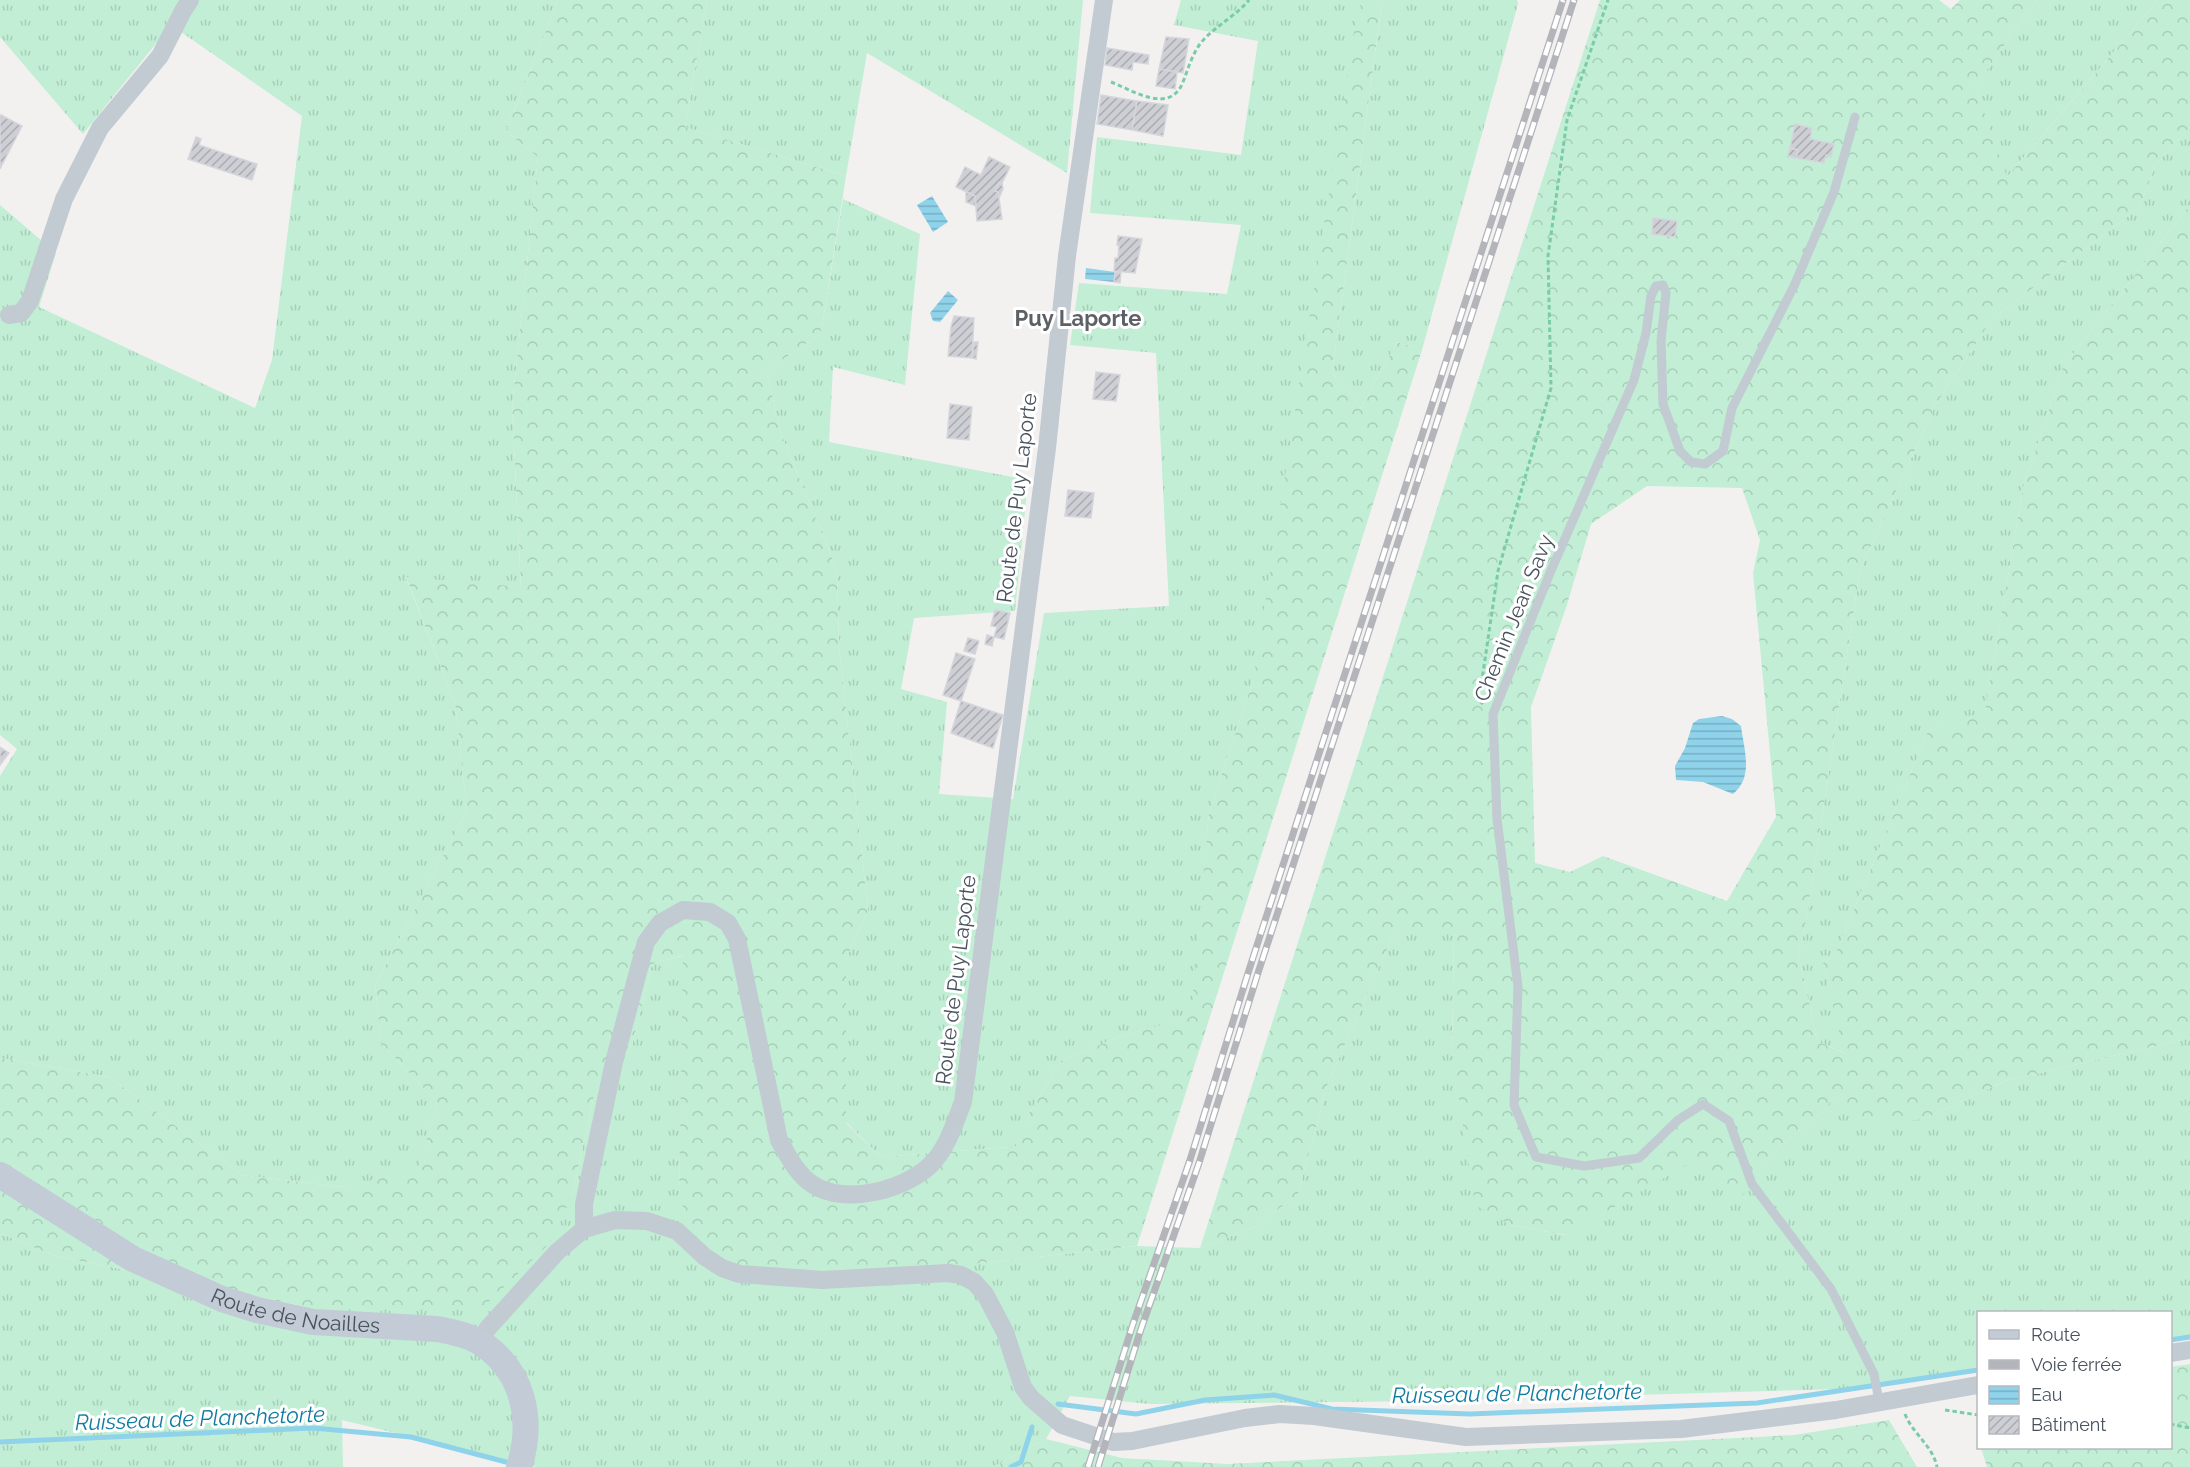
<svg xmlns="http://www.w3.org/2000/svg" width="2190" height="1467" viewBox="0 0 2190 1467" font-family="Raleway,sans-serif">
  <style>
    .grass { fill: url(#grass-tufts) }
    .forest { fill: url(#forest-crowns); fill-rule: evenodd }
    .water { fill: url(#water-rules) }
    .lines { fill: none; stroke-linecap: round; stroke-linejoin: round }
    .stream { stroke: #8fd3ea; stroke-width: 5 }
    .building { fill: url(#building-hatch); stroke: #d5d6dc; stroke-width: 1.5 }
    .path { stroke: #7acca7; stroke-width: 3; stroke-dasharray: 4.5 3; stroke-linecap: butt }
    .service { stroke: #c2cad2; stroke-width: 9 }
    .minor { stroke: #c2cad2; stroke-width: 18 }
    .secondary { stroke: #c2cbd6; stroke-width: 26 }
    .rail-casing { stroke: #b3b5ba; stroke-width: 7 }
    .rail { stroke: #fff; stroke-width: 4.5; stroke-dasharray: 14; stroke-linecap: butt }
    .labels { text-anchor: middle; stroke-width: 6; stroke-linejoin: round; paint-order: stroke }
    .street-label { font-size: 21px; fill: #49535e; stroke: #fff }
    .neighbourhood-label { font-size: 22px; font-weight: bold; fill: #5d6065; stroke: #fff }
    .water-label { font-size: 22px; font-style: italic; fill: #117ca1; stroke: #fff }
  </style>
  <defs>
    <pattern id="grass-tufts" width="24" height="20" patternUnits="userSpaceOnUse" patternTransform="scale(1.5)"><rect width="24" height="20" fill="#c1eed4"/><path d="M3 7l-1-3M5 7V3M7 7l1-3M15 17l-1-3M17 17v-4M19 17l1-3" fill="none" stroke="#a7ceb8"/></pattern>
    <pattern id="forest-crowns" width="20" height="18" patternUnits="userSpaceOnUse" patternTransform="scale(1.5)"><rect width="20" height="18" fill="#c1eed4"/><path d="M2 6a3 3 0 1 1 6 0M12 15a3 3 0 1 1 6 0" fill="none" stroke="#a7ceb8"/></pattern>
    <pattern id="water-rules" width="6" height="5" patternUnits="userSpaceOnUse" patternTransform="scale(1.5)"><rect width="6" height="5" fill="#8fd3ea"/><path d="M0 2.5h6" fill="none" stroke="#77aec1"/></pattern>
    <pattern id="building-hatch" width="6" height="6" patternUnits="userSpaceOnUse" patternTransform="scale(1.5)"><rect width="6" height="6" fill="#cecfd5"/><path d="M-1 1l2-2M0 6l6-6M5 7l2-2" fill="none" stroke="#a9abb0"/></pattern>
  </defs>
  <rect width="100%" height="100%" fill="#f3f1f0"/>
  <g class="grass">
    <path d="M0,0H558L506,131L538,157L512,407L521,588L406,578L455,703L467,811L375,985L381,1043L438,1103L417,1172L340,1187L242,1175L109,1077L0,1058V776L17,749L0,735V205L56,253L39,307L255,408L272,360L302,116L171,25L83,134L0,37Z"/>
    <path d="M707,0H1083L1067,173L867,53L846,176L685,127Z"/>
    <path d="M1181,0H1517L1518,4L1422,350L1397,342L1361,408L1332,373L1382,2L1253,681L1209,812L1192,1017L1118,1037L1061,1061L1028,1115L1021,1146L881,1157L846,1122V959L868,910L839,647L837,570L782,436L766,371L821,333L843,199L920,234L905,385L833,367L829,442L1028,480L1015,611L914,618L901,689L947,702L939,794L1013,799L1044,613L1169,606L1156,353L1070,345L1079,283L1227,294L1241,225L1090,213L1097,137L1241,155L1258,41L1174,25Z"/>
    <path d="M2037,0H2158L2006,178L1975,86Z"/>
    <path d="M2190,127V205L2063,367L2023,488L1985,712L1928,731L1835,955L1823,963L1845,1053L1817,1041L1798,952L1804,934L1860,570L1936,404L1992,319L2139,208L2156,164Z"/>
    <path d="M1454,930L1452,1053L1510,1225L1565,1235L1690,1162L1740,1198L1781,1145L1822,1113L1834,1097L1924,1119L2005,1081L2190,1038V1335L2171,1338L2170,1312H1978V1368L1839,1389L1433,1401L1149,1404L1070,1396L1046,1439L993,1467H536L342,1420L343,1467H0V1233L52,1255L297,1305L572,1196L594,1096L632,1045L652,964L684,955L679,1199L982,1263L1137,1246L1200,1248L1255,1227L1298,1194L1328,1083L1395,931Z"/>
  </g>
  <g class="forest">
    <path d="M558,0H707L685,127L846,176L821,333L766,371L782,436L837,570L839,647L868,910L846,959V1123L881,1157L1020,1146L1028,1115L1061,1061L1118,1037L1191,1017L1209,812L1253,681L1358,6L1382,1L1332,373L1361,408L1397,342L1422,350L1137,1246L982,1263L822,1273L735,1265L706,1248L679,1199L683,955L652,964L632,1045L594,1096L572,1196L550,1243L480,1310L297,1305L52,1255L0,1233V1058L109,1077L242,1175L340,1187L417,1171L438,1103L381,1043L375,985L467,811L455,703L406,577L521,587L512,407L538,157L506,131Z"/>
    <path d="M1600,0H1939L1951,9L1960,0H2037L1975,86L2007,177L2158,0H2190V127L2156,164L2139,208L1992,319L1936,404L1860,570L1804,934L1798,952L1817,1041L1844,1053L1823,963L1835,955L1928,731L1985,711L2023,488L2063,367L2190,205V1038L2005,1081L1924,1119L1863,1126L1834,1097L1822,1113L1781,1145L1740,1199L1690,1163L1566,1235L1510,1225L1475,1205L1452,1053L1454,931H1395L1328,1083L1298,1194L1255,1227L1200,1248ZM1647,486L1742,488L1760,540L1753,573L1776,817L1727,901L1603,856L1570,872L1535,863L1531,707L1566,608L1591,524Z"/>
    <path d="M2190,1364V1467H1987L1981,1448H2170L2171,1367Z"/>
    <path d="M1889,1420L1917,1467H993L1046,1439L1122,1458L1227,1464L1794,1435Z"/>
  </g>
  <g class="water">
    <path d="M932,196L948,222L933,232L917,205Z"/>
    <path d="M1086,268L1115,272L1114,282L1085,279Z"/>
    <path d="M948,291L958,300L940,322L933,321L930,313Z"/>
    <path d="M1722,716L1732,719L1741,726C1744,750 1754,777 1733,794L1703,782L1676,780L1675,766L1685,748L1693,723L1699,719Z"/>
  </g>
  <g class="lines">
    <g class="stream">
      <path d="M2170,1340L2190,1337"/>
      <path d="M1058,1404L1136,1414L1205,1400L1274,1395L1332,1409L1470,1414L1757,1403L1978,1370"/>
      <path d="M0,1442L313,1428L411,1437L506,1462"/>
      <path d="M1011,1467L1021,1462L1032,1427"/>
    </g>
  </g>
  <g class="building">
    <path d="M1166,37L1189,39L1183,73L1159,69Z"/>
    <path d="M1107,48L1149,55L1148,64L1133,62L1132,70L1105,65Z"/>
    <path d="M1159,69L1177,72L1175,89L1156,86Z"/>
    <path d="M1101,95L1137,101L1132,130L1097,124Z"/>
    <path d="M1137,101L1168,105L1163,136L1132,130Z"/>
    <path d="M1,115L22,126L0,169V117Z"/>
    <path d="M1795,124L1812,128L1810,139L1834,144L1831,157L1826,155L1824,163L1796,158L1798,150L1790,148Z"/>
    <path d="M196,137L201,139L199,145L257,164L252,180L188,159Z"/>
    <path d="M1790,148L1798,150L1796,158L1788,156Z"/>
    <path d="M989,157L1010,167L1002,183H999L995,191L998,192L1002,219L977,221L975,196L956,187L965,167L981,175Z"/>
    <path d="M999,183H1002L1003,189L999,198L998,192L995,191Z"/>
    <path d="M966,192L975,196L976,206L966,202Z"/>
    <path d="M1653,218L1677,221L1675,237L1652,234Z"/>
    <path d="M1118,236L1142,239L1135,273L1114,271L1115,258H1118L1119,246L1117,245Z"/>
    <path d="M1115,272H1121L1120,283L1114,282Z"/>
    <path d="M954,316L974,318L972,358L948,356L951,327Z"/>
    <path d="M974,342H978L976,359L972,358Z"/>
    <path d="M1096,372L1120,375L1116,401L1093,399Z"/>
    <path d="M950,404L972,407L969,440L947,438Z"/>
    <path d="M1068,490L1094,493L1091,518L1065,516Z"/>
    <path d="M995,610L1010,613L1004,639L994,637L997,627L991,626Z"/>
    <path d="M987,635L994,637L992,646L985,644Z"/>
    <path d="M968,638L979,641L975,654L964,651Z"/>
    <path d="M956,653L975,659L961,701L943,695Z"/>
    <path d="M961,701L1003,715L993,748L951,733Z"/>
    <path d="M0,747L9,753L0,765Z"/>
  </g>
  <g class="lines">
    <g class="path">
      <path d="M1111,82C1134,91 1170,115 1183,82C1188,69 1192,55 1200,44C1213,27 1235,17 1249,0"/>
      <path d="M1483,704L1479,700L1498,571L1551,388L1548,256L1567,120L1608,0"/>
      <path d="M1945,1410L1978,1415"/>
      <path d="M1905,1414C1912,1433 1933,1446 1937,1467"/>
      <path d="M2170,1424L2190,1428"/>
    </g>
    <path class="service" d="M1855,117L1834,192L1794,286L1732,408L1723,451L1705,464L1691,462L1680,451L1663,404L1661,341L1666,293L1663,285L1656,286L1651,296L1646,333L1634,380L1550,573L1493,714L1497,819L1518,987L1514,1105L1536,1157L1584,1166L1639,1158L1678,1120L1703,1104L1729,1121L1752,1184L1831,1289L1874,1374L1879,1401"/>
    <g class="minor">
      <path d="M9,315L21,313L30,301L64,199L100,128L160,56L183,11L190,0"/>
      <path d="M584,1229V1204L614,1062L646,942L660,923L683,910L710,912L728,923L737,939L779,1140C788,1156 797,1174 812,1184C845,1207 911,1189 935,1160C949,1143 955,1122 963,1102L1047,448L1067,256L1104,0"/>
      <path d="M479,1342L488,1328L557,1252L584,1229L615,1220L647,1221L677,1231L705,1257L722,1268L739,1274L823,1280L948,1273L961,1275L974,1282L985,1294L1005,1332L1023,1387L1031,1398L1062,1425L1113,1442L1132,1441L1245,1418L1280,1414L1314,1416L1466,1437L1681,1429L1836,1410L1978,1385"/>
      <path d="M2170,1353L2190,1350"/>
    </g>
    <path class="secondary" id="s1" d="M0,1175L133,1259L222,1299L257,1310L313,1322L437,1329C452,1332 468,1335 481,1343C524,1371 534,1421 519,1467"/>
    <g class="rail-casing">
      <g id="rail">
        <path d="M1088,1467L1133,1324L1190,1160L1249,970L1563,0"/>
        <path d="M1098,1467L1140,1332L1199,1163L1258,973L1574,0"/>
      </g>
    </g>
    <use href="#rail" class="rail"/>
  </g>
  <g class="labels">
    <g class="street-label">
      <text transform="translate(1017 498) rotate(-83)" y="7">Route de Puy Laporte</text>
      <text transform="translate(1514 618) rotate(-68)" y="7">Chemin Jean Savy</text>
      <text transform="translate(956 980) rotate(-83)" y="7">Route de Puy Laporte</text>
      <text dy="7" stroke="none"><textPath href="#s1" startOffset="330">Route de Noailles</textPath></text>
    </g>
    <g class="neighbourhood-label">
      <text x="1078" y="326">Puy Laporte</text>
    </g>
    <g class="water-label">
      <text transform="translate(1517 1393) rotate(-1)" y="8">Ruisseau de Planchetorte</text>
      <text transform="translate(200 1418) rotate(-2)" y="8">Ruisseau de Planchetorte</text>
    </g>
  </g>
  <rect x="1977" y="1311" width="195" height="138" fill="#ffffff" stroke="#b6babf" stroke-width="1.5"/>
  <rect x="1989" y="1330" width="30" height="9" fill="#c2cbd6" stroke="#b6babf" stroke-width="1.5"/>
  <text x="2031" y="1341" font-size="18" fill="#49535e">Route</text>
  <rect x="1989" y="1360" width="30" height="9" fill="#b3b5ba" stroke="#b6babf" stroke-width="1.5"/>
  <text x="2031" y="1371" font-size="18" fill="#49535e">Voie ferrée</text>
  <rect x="1989" y="1386" width="30" height="18" fill="url(#water-rules)" stroke="#b6babf" stroke-width="1.5"/>
  <text x="2031" y="1401" font-size="18" fill="#49535e">Eau</text>
  <rect x="1989" y="1416" width="30" height="18" fill="url(#building-hatch)" stroke="#b6babf" stroke-width="1.5"/>
  <text x="2031" y="1431" font-size="18" fill="#49535e">Bâtiment</text>
</svg>
